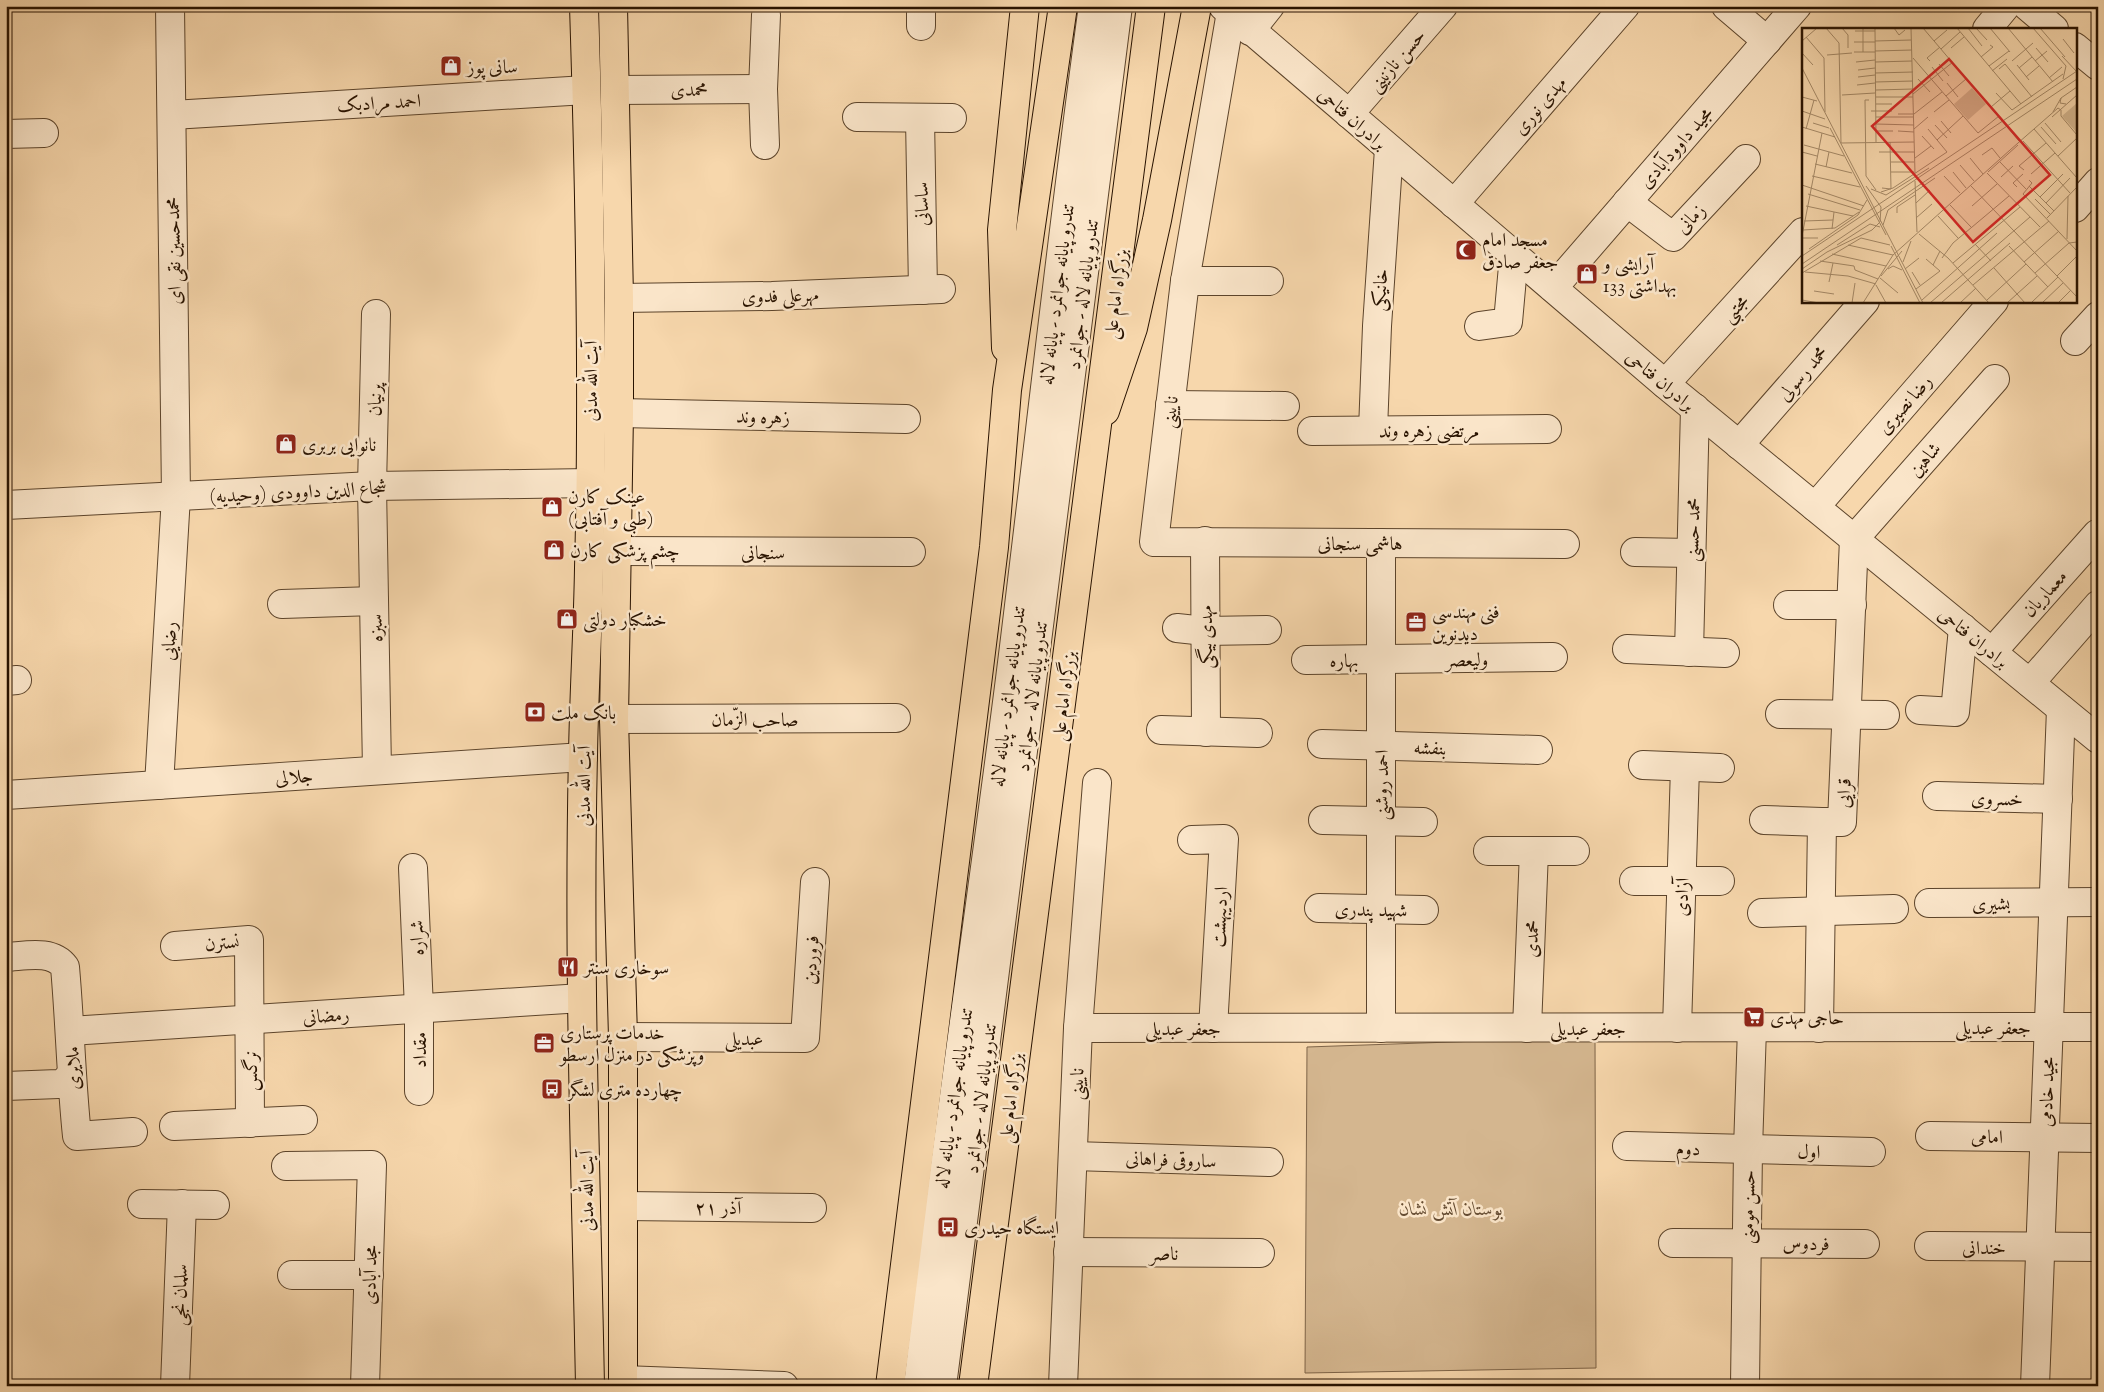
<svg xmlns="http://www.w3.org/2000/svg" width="2104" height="1392" viewBox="0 0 2104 1392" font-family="'Sorts Mill Goudy',Amiri,serif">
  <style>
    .green { fill: #d4b68f; stroke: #7e6448 }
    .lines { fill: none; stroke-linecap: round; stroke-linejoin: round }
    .minor-casing { stroke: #5c442b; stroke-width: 30 }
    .major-casing { stroke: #291300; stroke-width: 30 }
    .highway-casing { stroke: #291300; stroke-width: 30 }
    .minor { stroke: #fae5c9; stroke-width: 28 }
    .major { stroke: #f7d7ac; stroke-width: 28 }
    .highway { stroke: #f7d7ac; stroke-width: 28 }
    .labels { text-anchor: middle; stroke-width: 5; stroke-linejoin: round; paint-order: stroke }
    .street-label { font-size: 19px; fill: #291300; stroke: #fae5c9 }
    .poi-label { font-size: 19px; fill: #291300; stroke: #fae5c9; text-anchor: start }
    .park-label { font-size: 19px; font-style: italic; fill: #654c32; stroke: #fae5c9 }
    .inset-road { fill: none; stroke: #a58967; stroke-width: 1 }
    .view { fill: #d62828; fill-opacity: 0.15; stroke: #d62828; stroke-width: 2.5 }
    .inset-edge { fill: none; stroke: #291300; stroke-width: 2.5 }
  </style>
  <rect width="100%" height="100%" fill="#f7d7ac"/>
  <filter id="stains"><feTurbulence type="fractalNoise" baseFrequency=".004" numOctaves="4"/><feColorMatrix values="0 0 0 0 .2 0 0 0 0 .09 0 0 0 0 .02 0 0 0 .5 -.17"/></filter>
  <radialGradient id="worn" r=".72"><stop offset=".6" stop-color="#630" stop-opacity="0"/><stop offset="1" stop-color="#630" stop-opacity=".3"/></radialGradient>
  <path class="green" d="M1595,1037L1596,1368L1305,1373L1307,1047Z"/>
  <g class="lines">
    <g class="minor-casing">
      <g id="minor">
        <path d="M921,6V26"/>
        <path d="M1223,6L1665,384L2098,739"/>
        <path d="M1232,6L1185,281L1154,542L1565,544"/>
        <path d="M1726,6L1767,41"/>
        <path d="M2027,6L2054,29"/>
        <path d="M1987,29L2006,6"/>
        <path d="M1250,31L1270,6"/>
        <path d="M2075,47L2098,66"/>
        <path d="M615,90L763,89"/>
        <path d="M1349,114L1443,6"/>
        <path d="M172,115L586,90"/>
        <path d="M857,117L952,118"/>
        <path d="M920,118L923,290"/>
        <path d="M6,134L44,133"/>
        <path d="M765,145L763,89L766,15"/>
        <path d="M1627,202L1673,237L1746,159"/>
        <path d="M1454,204L1625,6"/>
        <path d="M2075,208L2098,182"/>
        <path d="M1185,281H1269"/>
        <path d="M1553,288L1797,6"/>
        <path d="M619,298L772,296L941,289"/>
        <path d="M376,314L372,486L377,770"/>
        <path d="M1479,326L1508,322L1514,255"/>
        <path d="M2075,341L2098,316"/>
        <path d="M1665,384L1803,232"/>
        <path d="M1170,405L1285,406"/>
        <path d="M619,413L906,419"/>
        <path d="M1373,430L1377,326L1389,149"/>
        <path d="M1312,431L1547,429"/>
        <path d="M1739,445L1865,301"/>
        <path d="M6,505L372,486L590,483"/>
        <path d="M1815,507L1994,301"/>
        <path d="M1205,541L1206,732"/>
        <path d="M616,551L911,552"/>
        <path d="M1635,552L1691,553"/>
        <path d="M282,604L374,601"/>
        <path d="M1788,605H1852"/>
        <path d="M1177,628L1205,631L1267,630"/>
        <path d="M1627,649L1725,653"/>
        <path d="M1689,652L1695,408"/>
        <path d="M1992,652L2097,534"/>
        <path d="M1306,660L1553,657"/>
        <path d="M6,681L17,680"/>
        <path d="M2030,683L2098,605"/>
        <path d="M1920,710L1955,712L1963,628"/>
        <path d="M1780,714L1885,715"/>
        <path d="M614,719L896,718"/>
        <path d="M1161,730L1258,733"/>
        <path d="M1322,744L1538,750"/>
        <path d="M1643,765L1720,768"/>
        <path d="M159,785L176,496L170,6"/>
        <path d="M6,795L583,757"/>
        <path d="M1937,796L2058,799"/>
        <path d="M1323,820L1423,822"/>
        <path d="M1764,820L1822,822"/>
        <path d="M1192,840L1224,839L1213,1028"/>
        <path d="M1488,851H1575"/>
        <path d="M413,868L419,1009V1091"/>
        <path d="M1634,881H1720"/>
        <path d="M1929,903L2098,902"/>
        <path d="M1319,908L1424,910"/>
        <path d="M1762,913L1894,909"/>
        <path d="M175,946L249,940L250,1123"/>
        <path d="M6,957C25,956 52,949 65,967C70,1023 71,1079 77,1136L133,1132"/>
        <path d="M1078,1028L2098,1027"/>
        <path d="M1381,1028V543"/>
        <path d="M1527,1028L1534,851"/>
        <path d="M1677,1028L1685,767"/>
        <path d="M1819,1028L1822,822H1842L1854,539L1995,379"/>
        <path d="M70,1031L582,998"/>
        <path d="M623,1037L805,1038L815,882"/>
        <path d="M6,1086L58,1084L63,1083L71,1075"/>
        <path d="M174,1126L303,1120"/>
        <path d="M1930,1136L2098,1138"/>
        <path d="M1627,1146L1871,1152"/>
        <path d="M1073,1156L1269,1162"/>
        <path d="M286,1166L372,1165L365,1386"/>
        <path d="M142,1204L215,1205"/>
        <path d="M624,1206L812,1208"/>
        <path d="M1673,1243L1865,1244"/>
        <path d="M1929,1246L2098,1247"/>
        <path d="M1068,1252L1260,1253"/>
        <path d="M292,1275H369"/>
        <path d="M623,1380L784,1386"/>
        <path d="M175,1386L182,1204"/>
        <path d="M918,1386C944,1150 980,915 1010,679C1038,455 1062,230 1093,6"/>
        <path d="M942,1386L1118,6"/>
        <path d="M1063,1386L1078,1028L1097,783"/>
        <path d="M1745,1386L1748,1149L1752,1028"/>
        <path d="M2035,1386L2061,709"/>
      </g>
    </g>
    <g class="major-casing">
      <g id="major">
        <path d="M584,6C590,193 594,381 589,568C588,630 584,692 583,755C578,965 586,1176 590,1386"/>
        <path d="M613,6L619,298V413L614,719L623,1037V1386"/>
        <path d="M1006,348L1002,230L1025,6"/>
        <path d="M1105,411L1133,328L1157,220L1197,6"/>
      </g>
    </g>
    <g class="highway-casing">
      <g id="highway">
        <path d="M890,1386L994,547L1007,390L1063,6"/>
        <path d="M973,1386L1151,6"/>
      </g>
    </g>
    <use href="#minor" class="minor"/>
    <use href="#major" class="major"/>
    <use href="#highway" class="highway"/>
  </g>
  <defs>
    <g id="shop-square" transform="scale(1.125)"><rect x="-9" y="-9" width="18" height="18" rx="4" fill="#8f2418" stroke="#fae5c9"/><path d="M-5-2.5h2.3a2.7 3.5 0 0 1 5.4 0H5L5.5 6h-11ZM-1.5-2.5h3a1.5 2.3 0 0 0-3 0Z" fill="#fff"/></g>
    <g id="mosque-square" transform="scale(1.125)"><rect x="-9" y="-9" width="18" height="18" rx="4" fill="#8f2418" stroke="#fae5c9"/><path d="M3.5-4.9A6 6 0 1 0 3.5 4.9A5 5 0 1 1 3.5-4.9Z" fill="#fff"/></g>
    <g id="office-square" transform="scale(1.125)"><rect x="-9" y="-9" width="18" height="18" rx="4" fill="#8f2418" stroke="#fae5c9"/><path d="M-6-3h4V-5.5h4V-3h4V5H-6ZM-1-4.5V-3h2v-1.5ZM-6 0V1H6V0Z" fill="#fff"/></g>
    <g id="bank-square" transform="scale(1.125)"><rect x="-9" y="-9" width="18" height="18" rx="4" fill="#8f2418" stroke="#fae5c9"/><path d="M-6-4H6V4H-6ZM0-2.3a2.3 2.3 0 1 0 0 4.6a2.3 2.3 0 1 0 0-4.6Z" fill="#fff"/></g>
    <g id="restaurant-square" transform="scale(1.125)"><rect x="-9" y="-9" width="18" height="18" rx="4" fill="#8f2418" stroke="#fae5c9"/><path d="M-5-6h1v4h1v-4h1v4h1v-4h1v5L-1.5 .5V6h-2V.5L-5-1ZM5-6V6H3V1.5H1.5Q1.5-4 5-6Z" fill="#fff"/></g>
    <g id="supermarket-square" transform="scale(1.125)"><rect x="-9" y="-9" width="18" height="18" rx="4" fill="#8f2418" stroke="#fae5c9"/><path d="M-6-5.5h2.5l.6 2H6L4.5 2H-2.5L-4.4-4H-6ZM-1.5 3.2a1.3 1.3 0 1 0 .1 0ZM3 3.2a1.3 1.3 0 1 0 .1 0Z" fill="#fff"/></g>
    <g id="bus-square" transform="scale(1.125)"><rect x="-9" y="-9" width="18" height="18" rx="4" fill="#8f2418" stroke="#fae5c9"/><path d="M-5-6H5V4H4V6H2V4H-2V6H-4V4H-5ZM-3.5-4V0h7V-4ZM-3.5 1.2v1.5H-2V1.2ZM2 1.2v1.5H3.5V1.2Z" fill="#fff"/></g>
  </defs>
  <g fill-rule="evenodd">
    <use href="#shop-square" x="451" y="66"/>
    <use href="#mosque-square" x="1466" y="250"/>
    <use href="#shop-square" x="1587" y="274"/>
    <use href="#shop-square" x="286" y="444"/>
    <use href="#shop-square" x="552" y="507"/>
    <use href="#shop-square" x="554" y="550"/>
    <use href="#shop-square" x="567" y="619"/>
    <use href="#office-square" x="1416" y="622"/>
    <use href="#bank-square" x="535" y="712"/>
    <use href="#restaurant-square" x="568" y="967"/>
    <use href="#supermarket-square" x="1754" y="1017"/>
    <use href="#office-square" x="544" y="1043"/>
    <use href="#bus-square" x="552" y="1089"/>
    <use href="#bus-square" x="948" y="1227"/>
  </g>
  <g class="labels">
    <g class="street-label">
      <text transform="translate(1396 60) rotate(-49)" y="7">حسن نازنینی</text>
      <text transform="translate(689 89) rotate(-1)" y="7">محمدی</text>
      <text transform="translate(379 102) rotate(-3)" y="7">احمد مرادبک</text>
      <text transform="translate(1539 105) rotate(-49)" y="7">مهدی نوری</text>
      <text transform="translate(1353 118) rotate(41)" y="7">برادران فتاحی</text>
      <text transform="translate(1675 147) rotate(-49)" y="7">مجید داوودآبادی</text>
      <text transform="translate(921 204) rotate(-91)" y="7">ساسانی</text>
      <text transform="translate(1690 218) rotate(-45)" y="7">زمانی</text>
      <text transform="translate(173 251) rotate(-91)" y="7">محمدحسین نقی ای</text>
      <text transform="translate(1379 290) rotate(-86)" y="7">خانیکی</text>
      <text transform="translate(1056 294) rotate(-83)" y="7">تندرو پایانه جوانمرد - پایانه لاله</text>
      <text transform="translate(1082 294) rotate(-83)" y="7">تندرو پایانه لاله - جوانمرد</text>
      <text transform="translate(1115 294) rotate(-83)" y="7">بزرگراه امام علی</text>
      <text transform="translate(780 295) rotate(-2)" y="7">مهرعلی فدوی</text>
      <text transform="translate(1734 308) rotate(-48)" y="7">مجتبی</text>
      <text transform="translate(1802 373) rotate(-49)" y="7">محمد رسولی</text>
      <text transform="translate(1661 380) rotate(40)" y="7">برادران فتاحی</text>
      <text transform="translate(590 381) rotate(-90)" y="7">آیت الله مدنی</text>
      <text transform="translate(374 400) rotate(-89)" y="7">پرنیان</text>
      <text transform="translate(1904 404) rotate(-49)" y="7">رضا نصیری</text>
      <text transform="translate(1169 412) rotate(-83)" y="7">نایینی</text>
      <text transform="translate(763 416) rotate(1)" y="7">زهره وند</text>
      <text x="1429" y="437">مرتضی زهره وند</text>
      <text transform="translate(1924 459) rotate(-49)" y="7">شاهین</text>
      <text transform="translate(298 491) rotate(-3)" y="7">شجاع الدین داوودی (وحیدیه)</text>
      <text transform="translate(1692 530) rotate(-88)" y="7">محمد حسنی</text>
      <text x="1360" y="550">هاشمی سنجانی</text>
      <text x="763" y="559">سنجانی</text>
      <text transform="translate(2044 593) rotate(-48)" y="7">معماریان</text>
      <text transform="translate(375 628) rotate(-91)" y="7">سبزه</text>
      <text transform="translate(1205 637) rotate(-90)" y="7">مهدی بیگی</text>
      <text transform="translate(1974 637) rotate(39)" y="7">برادران فتاحی</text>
      <text transform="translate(168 641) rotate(-87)" y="7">رضایی</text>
      <text transform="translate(1467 659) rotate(-1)" y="7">ولیعصر</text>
      <text x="1344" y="667">بهاره</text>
      <text transform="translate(1007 696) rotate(-83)" y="7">تندرو پایانه جوانمرد - پایانه لاله</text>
      <text transform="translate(1031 696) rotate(-83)" y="7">تندرو پایانه لاله - جوانمرد</text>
      <text transform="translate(1063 696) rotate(-83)" y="7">بزرگراه امام علی</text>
      <text x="755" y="726">صاحب الزّمان</text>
      <text transform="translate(1430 747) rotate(2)" y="7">بنفشه</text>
      <text transform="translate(294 776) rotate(-4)" y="7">جلالی</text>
      <text transform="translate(1381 785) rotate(-90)" y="7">احمد روشنی</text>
      <text transform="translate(583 786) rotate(-90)" y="7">آیت الله مدنی</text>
      <text transform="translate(1843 793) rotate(-87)" y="7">قرایی</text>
      <text transform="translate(1997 798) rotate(1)" y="7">خسروی</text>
      <text transform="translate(1681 897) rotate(-88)" y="7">آزادی</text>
      <text transform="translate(1991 903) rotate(-1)" y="7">بشیری</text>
      <text transform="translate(1371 909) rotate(1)" y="7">شهید پندری</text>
      <text transform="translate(1219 917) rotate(-87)" y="7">اردیبهشت</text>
      <text transform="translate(416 938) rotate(-92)" y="7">شراره</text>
      <text transform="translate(1531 939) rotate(-88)" y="7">محمدی</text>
      <text transform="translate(222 942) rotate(-5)" y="7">نسترن</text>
      <text transform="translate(810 960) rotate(-86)" y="7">فروردین</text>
      <text transform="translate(326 1015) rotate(-4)" y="7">رمضانی</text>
      <text x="1993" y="1034">جعفر عبدیلی</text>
      <text x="1183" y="1035">جعفر عبدیلی</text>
      <text x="1588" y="1035">جعفر عبدیلی</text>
      <text x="744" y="1045">عبدیلی</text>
      <text transform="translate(419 1050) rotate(-90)" y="7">مقداد</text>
      <text transform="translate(72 1068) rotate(-92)" y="7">ملایری</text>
      <text transform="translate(250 1071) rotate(-90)" y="7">نرگس</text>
      <text transform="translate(1076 1084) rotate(-88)" y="7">نایینی</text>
      <text transform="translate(2046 1092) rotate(-88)" y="7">مجید خادمی</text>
      <text transform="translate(953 1098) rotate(-82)" y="7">تندرو پایانه جوانمرد - پایانه لاله</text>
      <text transform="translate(980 1098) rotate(-83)" y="7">تندرو پایانه لاله - جوانمرد</text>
      <text transform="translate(1010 1098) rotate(-83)" y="7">بزرگراه امام علی</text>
      <text transform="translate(1987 1136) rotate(1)" y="7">امامی</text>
      <text transform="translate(1688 1148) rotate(1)" y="7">دوم</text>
      <text transform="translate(1809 1151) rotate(1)" y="7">اول</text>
      <text transform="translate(1171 1159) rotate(2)" y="7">ساروقی فراهانی</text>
      <text transform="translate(586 1191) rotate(-91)" y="7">آیت الله مدنی</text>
      <text x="718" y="1214">آذر ۲۱</text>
      <text transform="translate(1747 1207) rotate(-89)" y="7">حسن مومنی</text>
      <text x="1806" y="1250">فردوس</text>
      <text x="1984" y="1254">خندانی</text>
      <text x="1164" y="1260">ناصر</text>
      <text transform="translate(369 1275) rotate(-88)" y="7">مجد آبادی</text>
      <text transform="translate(179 1295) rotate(-88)" y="7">سلمان نجی</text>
    </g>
    <g class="poi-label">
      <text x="467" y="73">سانی پوز</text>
      <text x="1482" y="246">مسجد امام<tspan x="1482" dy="22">جعفر صادق</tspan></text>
      <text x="1603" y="270">آرایشی و<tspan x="1603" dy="22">بهداشتی 133</tspan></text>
      <text x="302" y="451">نانوایی بربری</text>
      <text x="568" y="503">عینک کارن<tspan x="568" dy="22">(طبی و آفتابی)</tspan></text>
      <text x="570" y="557">چشم پزشکی کارن</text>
      <text x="1432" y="618">فنی مهندسی<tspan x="1432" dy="22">دیدنوین</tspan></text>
      <text x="583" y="626">خشکبار دولتی</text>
      <text x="551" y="719">بانک ملت</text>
      <text x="584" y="974">سوخاری سنتر</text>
      <text x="1770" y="1024">حاجی مهدی</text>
      <text x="560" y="1039">خدمات پرستاری<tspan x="560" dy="22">وپزشکی در منزل ارسطو</tspan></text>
      <text x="568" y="1096">چهارده متری لشگر</text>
      <text x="964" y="1234">ایستگاه حیدری</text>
    </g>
    <g class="park-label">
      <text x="1451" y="1215">بوستان آتش نشان</text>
    </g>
  </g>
  <g transform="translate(1802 28)">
    <rect width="275" height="275" fill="#f7d7ac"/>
    <path d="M170,60L184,76L166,92L152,76ZM275,75V105L260,88Z" fill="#d4b68f"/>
    <path class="inset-road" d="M24,0L37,15L39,115L112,114M40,0L46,7V20M61,0V24M73,0L74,114M92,0L97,7L103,2M109,0L113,145M121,0L217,113M155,0L219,76M166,0L180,18M174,0L185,12M188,0L208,24M206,0L251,54M231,0L264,38L261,51M238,0L263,29M53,3H73M4,9L22,30L23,84M261,11L272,25M0,13L15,0M73,13L109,12M132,13L145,2M52,14H73M149,20L162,9M234,20L246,34M139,21L158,4M73,23L110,22M52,24H73M0,25L11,37M25,27L50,25M260,28L275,44M179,29L191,19L188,17M111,30L176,105L197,88M128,33L125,30L138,19M210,33L231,15M233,33L245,23M54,34L73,32M73,34L110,33M137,36L147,48M215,37L227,52M187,38L207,23M130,39L141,53M0,40L121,275M217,40L230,29M197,41L203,36L230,69M56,42L73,40M190,43L205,31M73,45L111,44M56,49L73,47M224,49L237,38M247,50L260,39M116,51L128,64M73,54L111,53M145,55L156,69M55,57L73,55M74,62L111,61M194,65L210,82L261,46M111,66L151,34M40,67L73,65M144,68L164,51M0,69L15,73M74,69H111M67,72H63L64,148L74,162M74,76H90M264,76L258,75L259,70L275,59M189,79L208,63M259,82V88L275,107M0,83L23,91M69,83H90M132,84L147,72M251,84L259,70M96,86H112L140,64M74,89H112M250,89L275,67M139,93L149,105M11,95L27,100M243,95L259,114M74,96L112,97M133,97L145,110M0,99L33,109M239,99L254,116M28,100L84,207M4,101L12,72M112,101L126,89M232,101L275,150M74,103H91M96,103L112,104M120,108L132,121M135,112L161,88M221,113L268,165M2,117L42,128M0,124L15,128M77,124H112M180,127L190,120L198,130M256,128L275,110M113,130L129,118M168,130L181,146M89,134H112M198,134L224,161M13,136L50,145M158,137L172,153M24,139L27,124M222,142L217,138L244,115M89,144H112M151,144L164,160M186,144L216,117M185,145L238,199M229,146L253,125M10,148L58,159M142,148L158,165M199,149L211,138M227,152L230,155L221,166L275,223M113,153L115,204M0,157L62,178M169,158L275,269M227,158L252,183M215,159L211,155L221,146M80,160L89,161L88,114M69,161L84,167L127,140M79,164L91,160L145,124L126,101M6,166L58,182M238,169L261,146M233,171L248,186M114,175L128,162M244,175L268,150M148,177L169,199M4,178L51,188M170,178L195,156M142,182L163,204M95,185V179L113,167M136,188L156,210M114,190L130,176M245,190L275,159M2,193L31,192M81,197L86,182L133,150M30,201L32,184M1,202L33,200L57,184M117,206L146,230L187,275M0,208L20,105M0,210H16M265,211L266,168M173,216L189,233M35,217L68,196L78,199M46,217L91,227M89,218L118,275M207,218L246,259M7,221L56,187L65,172M25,224L70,202L78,194L79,179L64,158M30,226L84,238M0,228L275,43M140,230L151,215L207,168M18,233L52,238L53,242L76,251M101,234L109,213M222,234L257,203M151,235L218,179M0,236L275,51M131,237L138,223M192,240L223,275M0,241L25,224M86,241L91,238L100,242M103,241L117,230M3,244L46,248L74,256M110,244L118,257M0,245L59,210L88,217M233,245L267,215L275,214M79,248L100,223M255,248L275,228M78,250L96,265M27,254L31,235M74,257L84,275M171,257L247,193M114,261L138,243L124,231M12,263L32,266M0,272L17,275M120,272L195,205M185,272L224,236M50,275L53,255M61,275L91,227L208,122L256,80L259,82M128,275L228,189M139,275L208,215M158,275L174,260M205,275L235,248M229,275L256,249M240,275L261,255M256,275L269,262"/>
    <path class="view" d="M147,31L248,147L171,214L70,98Z"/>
    <rect width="275" height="275" class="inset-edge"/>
  </g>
  <rect width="2104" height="1392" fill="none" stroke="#f7d7ac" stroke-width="25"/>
  <rect x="8" y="8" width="2089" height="1377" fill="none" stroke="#291300" stroke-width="2.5"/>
  <rect x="12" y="12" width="2079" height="1367" fill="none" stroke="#291300"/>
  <rect width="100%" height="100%" filter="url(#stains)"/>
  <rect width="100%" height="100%" fill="url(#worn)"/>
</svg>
